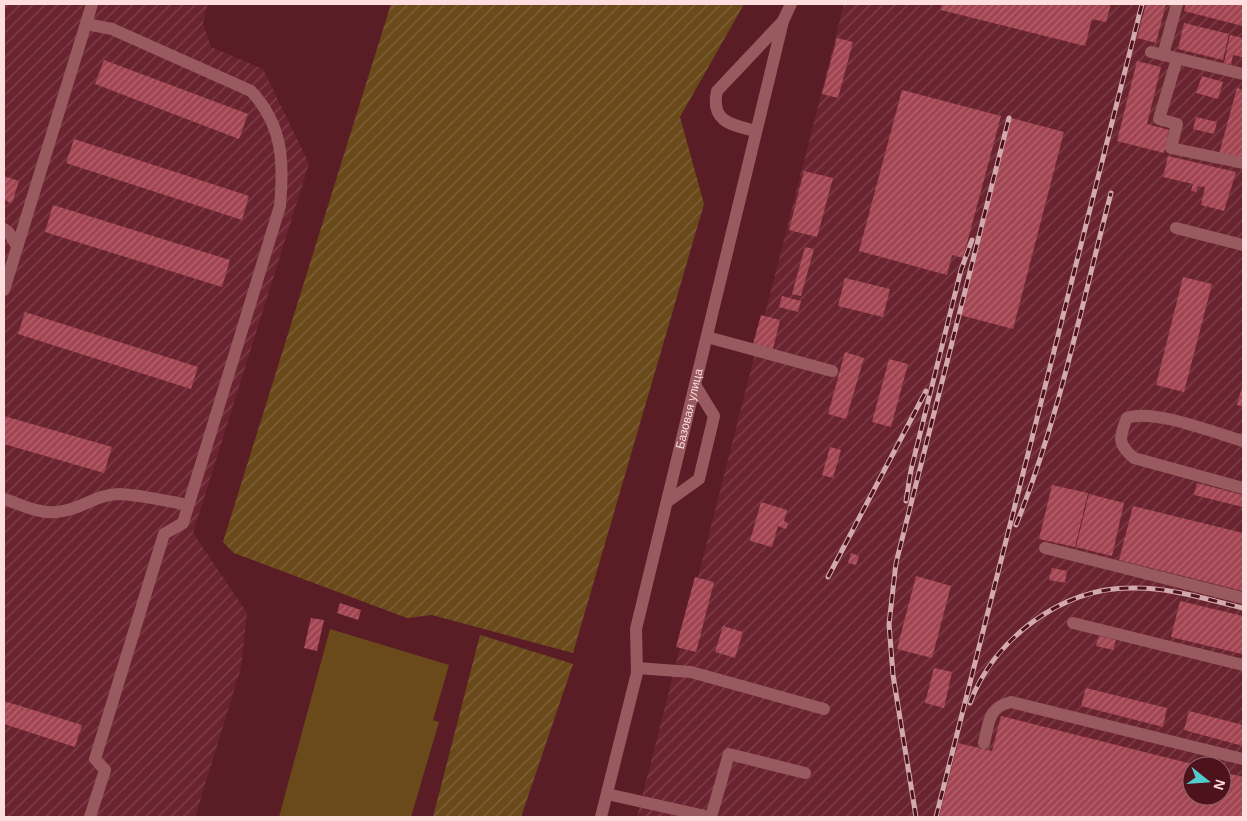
<svg xmlns="http://www.w3.org/2000/svg" width="1247" height="821" viewBox="0 0 1247 821" font-family="Arial,sans-serif">
  <style>
    .industrial { fill: url(#industrial-furrows); fill-rule: evenodd }
    .park { fill: #6a4a1b }
    .garden { fill: url(#garden-furrows) }
    .building { fill: url(#building-hatch) }
    .lines { fill: none; stroke-linecap: round; stroke-linejoin: round }
    .minor { stroke: #98595f; stroke-width: 12 }
    .rail-casing { stroke: #d2aaad; stroke-width: 5 }
    .rail { stroke: #4e121d; stroke-width: 3; stroke-dasharray: 9; stroke-linecap: butt }
    .labels { text-anchor: middle; stroke-width: 4; stroke-linejoin: round; paint-order: stroke }
    .street-label { font-size: 12px; fill: #fdddde; stroke: #4e121d }
  </style>
  <defs>
    <pattern id="industrial-furrows" width="10" height="10" patternUnits="userSpaceOnUse" patternTransform="scale(1.25)"><rect width="10" height="10" fill="#6a242f"/><path d="M-1 1l2-2M0 10L10 0M9 11l2-2" fill="none" stroke="#80434d"/></pattern>
    <pattern id="garden-furrows" width="10" height="10" patternUnits="userSpaceOnUse" patternTransform="scale(1.25)"><rect width="10" height="10" fill="#6a4a1b"/><path d="M-1 1l2-2M0 10L10 0M9 11l2-2" fill="none" stroke="#80643c"/></pattern>
    <pattern id="building-hatch" width="6" height="6" patternUnits="userSpaceOnUse" patternTransform="scale(1.25)"><rect width="6" height="6" fill="#a24451"/><path d="M-1 1l2-2M0 6l6-6M5 7l2-2" fill="none" stroke="#b46772"/></pattern>
  </defs>
  <rect width="100%" height="100%" fill="#5a1d26"/>
  <g class="industrial">
    <path d="M4,4H208L203,23L211,47L263,69L309,164L193,533L247,613L241,668L195,817H4Z"/>
    <path d="M844,4H1243V817H637ZM1192,766H1222V796H1192Z"/>
  </g>
  <path class="park" d="M330,629L449,665L433,720L439,722L411,817H279Z"/>
  <g class="garden">
    <path d="M391,4H744L680,117L704,204L573,653L432,615L407,618L234,553L223,542Z"/>
    <path d="M480,635L573,664L521,817H433Z"/>
  </g>
  <g class="building">
    <path d="M942,4H1111L1106,22L1092,19L1085,46L941,10Z"/>
    <path d="M1146,4H1166L1156,43L1137,38Z"/>
    <path d="M1186,4H1243V26L1184,11Z"/>
    <path d="M1184,23L1229,34L1223,60L1178,49Z"/>
    <path d="M1230,35L1243,38L1242,57L1233,55L1231,65L1224,63Z"/>
    <path d="M837,38L853,42L838,98L822,94Z"/>
    <path d="M104,60L248,114L239,139L95,84Z"/>
    <path d="M1137,61L1161,67L1147,124L1169,130L1164,153L1117,141Z"/>
    <path d="M1202,76L1223,82L1218,99L1196,93Z"/>
    <path d="M1237,88L1243,90V160L1219,154Z"/>
    <path d="M902,90L1001,116L963,258L952,255L947,275L859,251Z"/>
    <path d="M1196,117L1217,122L1214,134L1193,129Z"/>
    <path d="M1011,118L1064,132L1013,329L960,315Z"/>
    <path d="M74,139L249,196L242,220L66,163Z"/>
    <path d="M1168,156L1236,172L1224,211L1201,205L1205,187L1198,186L1196,192L1191,191L1193,184L1163,177Z"/>
    <path d="M804,171L833,178L817,237L789,230Z"/>
    <path d="M4,176L19,181L12,203L4,200Z"/>
    <path d="M53,205L230,260L222,287L45,232Z"/>
    <path d="M805,247L814,249L801,296L792,294Z"/>
    <path d="M1183,277L1212,284L1184,392L1156,385Z"/>
    <path d="M845,278L890,289L883,317L838,306Z"/>
    <path d="M782,296L801,301L798,312L779,307Z"/>
    <path d="M25,312L198,367L191,389L18,334Z"/>
    <path d="M761,315L780,320L773,349L753,344Z"/>
    <path d="M845,352L864,358L846,419L828,414Z"/>
    <path d="M889,359L908,364L891,427L872,422Z"/>
    <path d="M1243,383V407L1237,405Z"/>
    <path d="M4,416L112,447L104,473L4,444Z"/>
    <path d="M830,447L841,450L833,478L822,475Z"/>
    <path d="M1197,483L1243,495V507L1194,495Z"/>
    <path d="M1052,485L1088,493L1075,547L1039,539Z"/>
    <path d="M1089,494L1124,503L1112,556L1076,547Z"/>
    <path d="M761,502L787,510L784,521L788,523L786,529L778,526L772,547L750,541Z"/>
    <path d="M1133,506L1243,533V591L1119,560Z"/>
    <path d="M851,553L859,556L856,565L848,563Z"/>
    <path d="M1052,568L1067,571L1065,583L1049,580Z"/>
    <path d="M916,576L951,586L932,658L897,649Z"/>
    <path d="M695,577L714,582L696,652L676,647Z"/>
    <path d="M1180,601L1243,616L1242,654L1171,637Z"/>
    <path d="M340,603L361,610L358,620L337,613Z"/>
    <path d="M311,618L324,620L317,651L304,648Z"/>
    <path d="M723,626L743,632L735,658L715,652Z"/>
    <path d="M1099,636L1116,640L1113,650L1096,646Z"/>
    <path d="M934,668L952,672L944,708L925,703Z"/>
    <path d="M1086,688L1167,708L1163,727L1081,706Z"/>
    <path d="M4,701L82,725L75,747L4,724Z"/>
    <path d="M1189,711L1243,725V746L1184,730Z"/>
    <path d="M1001,716L1196,765L1192,766V796H1222V772L1243,777V817H939L958,743L992,751Z"/>
  </g>
  <g class="lines">
    <g class="minor">
      <path d="M86,24L112,29L251,91C283,125 284,162 280,206L183,523L164,534L95,759L105,770L90,817"/>
      <path d="M1151,52L1243,74"/>
      <path d="M1163,55L1177,4"/>
      <path d="M1177,59L1159,119L1177,124L1171,148L1243,163"/>
      <path d="M756,131C732,125 710,122 717,91L783,21"/>
      <path d="M1176,228L1243,245"/>
      <path d="M4,229L9,233L17,246"/>
      <path d="M4,290L92,4"/>
      <path d="M707,337L832,371"/>
      <path d="M1243,441C1215,433 1152,408 1127,418C1119,437 1117,444 1134,458L1243,488"/>
      <path d="M4,499C20,504 39,514 56,512C79,511 96,494 119,494C142,495 166,501 188,505"/>
      <path d="M667,502L699,479L714,416L695,385"/>
      <path d="M1045,548L1243,598"/>
      <path d="M1073,623L1243,665"/>
      <path d="M637,668L691,672L824,709"/>
      <path d="M984,743C989,723 988,707 1011,702L1243,759"/>
      <path d="M607,794L710,817"/>
      <path id="s1" d="M601,817L637,673L636,629L783,21L791,4"/>
      <path d="M711,817L729,754L805,773"/>
    </g>
    <g class="rail-casing">
      <g id="rail">
        <path d="M906,501L911,470L961,270L972,240"/>
        <path d="M1016,525C1059,419 1082,303 1111,193"/>
        <path d="M828,577L926,391"/>
        <path d="M970,703C994,639 1061,588 1131,588C1169,587 1206,599 1243,608"/>
        <path d="M916,817L893,675L889,624L896,563L1009,118"/>
        <path d="M936,817L1142,4"/>
      </g>
    </g>
    <use href="#rail" class="rail"/>
  </g>
  <g class="labels">
    <g class="street-label">
      <text dy="4" stroke="none"><textPath href="#s1" startOffset="419">Базовая улица</textPath></text>
    </g>
  </g>
  <rect width="1247" height="821" fill="none" stroke="#fdddde" stroke-width="10"/>
  <g transform="translate(1207 781) rotate(107)"><circle r="24" fill="#4e121d" stroke="#94636a"/>
  <path d="M0-4L9 19L0 12L-9 19Z" fill="#52cdcc"/>
  <text y="-8" font-size="14" font-weight="bold" text-anchor="middle" fill="#fdddde">N</text>
  </g>
</svg>
